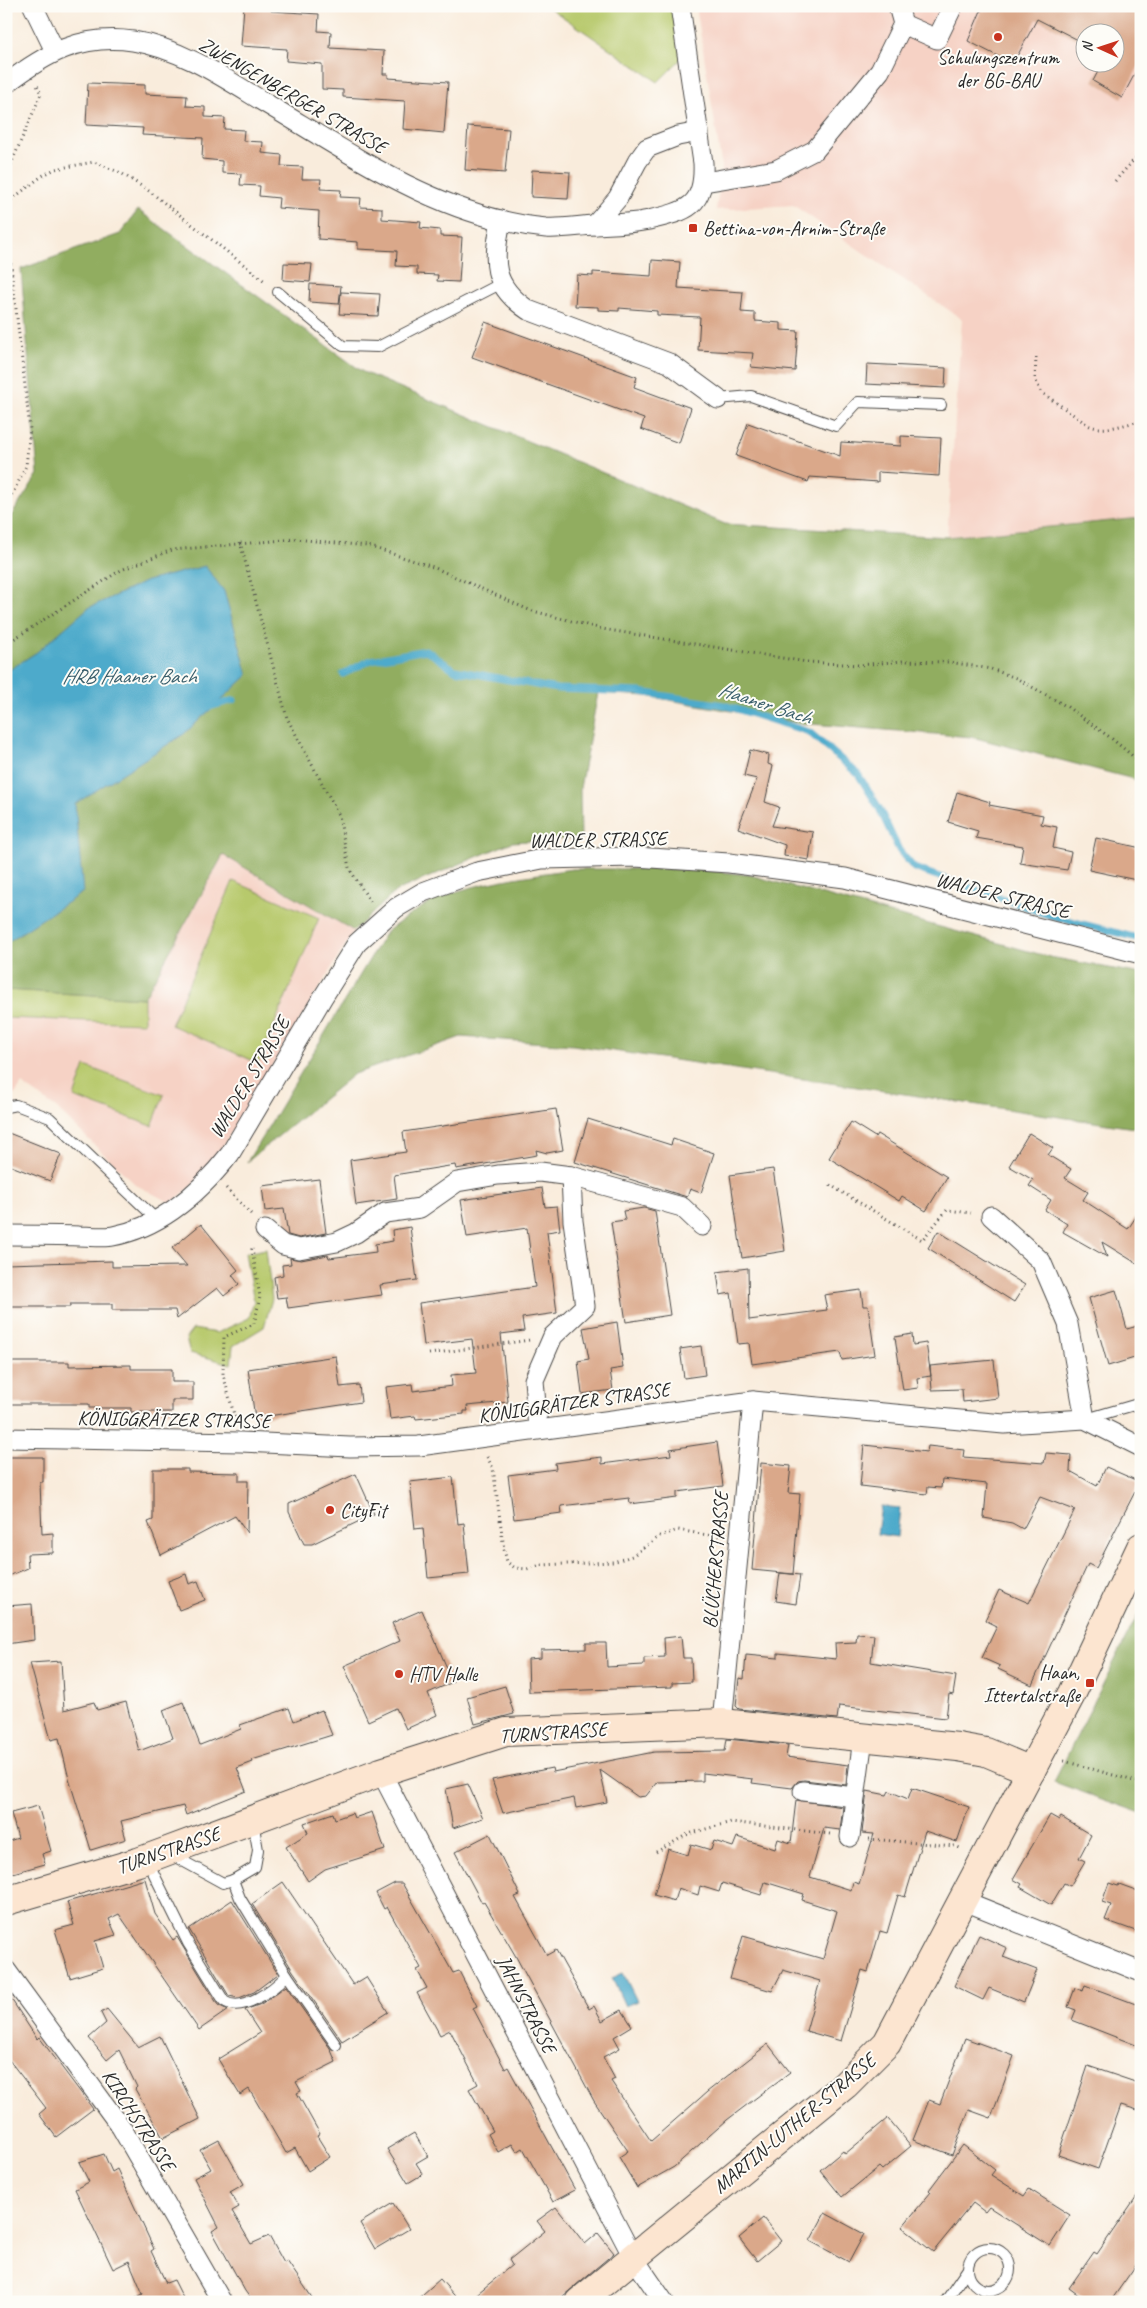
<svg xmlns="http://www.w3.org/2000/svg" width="1147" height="2308" viewBox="0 0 1147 2308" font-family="Caveat,sans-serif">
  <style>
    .built { fill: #f6d2c5; fill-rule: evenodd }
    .green { fill: #b7c96c; stroke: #717a4c }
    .forest { fill: #91ad60; stroke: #5e6c46 }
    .water { fill: #4daacb; stroke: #3c6a7b }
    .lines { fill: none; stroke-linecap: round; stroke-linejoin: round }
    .stream { stroke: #4daacb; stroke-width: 7 }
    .building { fill: #daa88a }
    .lane-casing { stroke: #4a4846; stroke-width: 12 }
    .street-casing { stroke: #4a4846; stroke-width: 21 }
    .secondary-casing { stroke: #4a4846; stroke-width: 30 }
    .path { stroke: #4a4846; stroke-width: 3; stroke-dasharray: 1 4; stroke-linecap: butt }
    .lane { stroke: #fff; stroke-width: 10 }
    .street { stroke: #fff; stroke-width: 19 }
    .secondary { stroke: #fce5d0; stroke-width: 28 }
    .poi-dot { fill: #c8321e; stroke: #fdfcf7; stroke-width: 2 }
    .labels { text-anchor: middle; stroke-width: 4; stroke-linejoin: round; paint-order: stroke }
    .poi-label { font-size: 20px; fill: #2b2b2b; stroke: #fdfcf7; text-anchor: start }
    .street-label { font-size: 20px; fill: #2b2b2b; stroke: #fdfcf7 }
    .water-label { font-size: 21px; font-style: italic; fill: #395e6b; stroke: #fdfcf7 }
  </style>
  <rect width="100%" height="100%" fill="#fdfcf7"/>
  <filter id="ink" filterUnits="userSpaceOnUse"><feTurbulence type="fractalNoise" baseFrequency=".02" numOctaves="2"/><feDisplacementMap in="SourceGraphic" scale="10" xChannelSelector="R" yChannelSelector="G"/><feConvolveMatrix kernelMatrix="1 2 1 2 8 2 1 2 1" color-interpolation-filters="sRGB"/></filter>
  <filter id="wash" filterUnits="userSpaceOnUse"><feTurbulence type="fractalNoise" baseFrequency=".0096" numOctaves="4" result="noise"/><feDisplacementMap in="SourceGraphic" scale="20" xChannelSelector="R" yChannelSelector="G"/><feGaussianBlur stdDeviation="1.12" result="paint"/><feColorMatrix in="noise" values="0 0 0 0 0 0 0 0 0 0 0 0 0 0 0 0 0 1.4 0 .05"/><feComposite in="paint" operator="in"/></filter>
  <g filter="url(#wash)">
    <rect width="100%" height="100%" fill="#f9ecdc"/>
    <g class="built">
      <path d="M696,6H1141V518L947,537L962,319L793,205L716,210L722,168ZM1084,32H1114V62H1084Z"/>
      <path d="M223,855L354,931L225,1143L193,1185L171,1203L136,1185L56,1108L22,1084L6,1107V990L144,998Z"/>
    </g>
    <g class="green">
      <path d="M547,6H672L681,59L658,82Z"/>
      <path d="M233,881L319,918L258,1063L171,1025Z"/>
      <path d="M6,990L144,998V1023L6,1018Z"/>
      <path d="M85,1066L164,1095L152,1126L74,1097Z"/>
      <path d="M266,1249L272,1299L264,1327L233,1346L231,1364L190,1353L186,1338L193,1329L217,1333L249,1318L254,1301L245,1253Z"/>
    </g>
    <g class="forest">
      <path d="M138,210L363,372L725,524L947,537L1141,518V781L972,737L799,723L647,696L598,693L580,788L581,838L512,842L396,891L354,931L223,855L144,998L6,990V524L38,474L21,269L120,234Z"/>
      <path d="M572,869H695L750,875L1050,957L1141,974V1129L573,1045L461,1037L354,1074L247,1162L386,932C406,917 431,899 455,892C493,880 533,875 572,869Z"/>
      <path d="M1141,1608V1813L1054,1782Z"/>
    </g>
    <g class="water">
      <path d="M205,566L224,591L248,675L184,734L75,804L83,892L6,943V672L37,652L88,608L147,581Z"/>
      <path d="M881,1506L900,1508L897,1537L877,1534Z"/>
      <path d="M623,1973L637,2001L625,2006L612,1978Z"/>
    </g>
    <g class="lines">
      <g class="stream">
        <path d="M343,674L371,660L426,650L455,670L557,689L640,692L724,705L809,732L858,774L879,808L899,850L914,868L1051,916L1141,939"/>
        <path d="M206,708L234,700"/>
      </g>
    </g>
    <g id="blocks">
      <g class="building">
        <path d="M244,6H271V11L319,14L318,31L331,32L330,48L384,51L383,74H388V78L448,82L444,133L403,129L405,101L343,97V90L322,89V64L286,61L287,49L241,46Z"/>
        <path d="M983,6H1141V62L1122,98L1093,81L1103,62H1114V32H1084V43L1037,19L1013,64L968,41Z"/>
        <path d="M88,83L145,85V94L187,96L186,106L205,107V117L225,118L224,129L244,130L243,141L263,142L262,153L282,155L281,166L303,167L302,179H321L320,189L341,190L340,197L361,198L360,207L382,208V219L421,222L420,228L440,230V236L462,237L459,282L437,281L438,275L417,274V267L396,266L397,251L358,249V242L318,239L319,211L278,208L279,198L259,196L260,186L240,185L241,174L222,173V161L202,159L203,138L142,135L143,128L86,125Z"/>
        <path d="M468,126L509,129L505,173L465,170Z"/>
        <path d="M532,170L570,172L568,199L531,197Z"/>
        <path d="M652,260L680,262L678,288L743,292L741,312L755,313V321L781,323V330L798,331L795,371L751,367L753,353L698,350L700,317L657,315V311L619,308V311L598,310V307L575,306L577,275L593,276V272L651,276Z"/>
        <path d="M284,263L312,264L310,282L283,280Z"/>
        <path d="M310,284L341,286L339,304L309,302Z"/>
        <path d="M341,292L380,294L378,316L339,314Z"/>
        <path d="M485,322L637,377L634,387L691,408L679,443L641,429L644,419L472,357Z"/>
        <path d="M867,364L946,368L945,388L866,384Z"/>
        <path d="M748,423L840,456L841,442L901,446V436L941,438L939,476L878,472V482L810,477L808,482L736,456Z"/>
        <path d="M750,750L769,755L768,764L773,766L765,802L779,807L772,826L813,832L809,860L784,856L785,845L738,828L757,779L744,776Z"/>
        <path d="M957,792L990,802L989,805L1043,815L1041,824L1057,827L1053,848L1071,852L1067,870L1020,863L1023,846L976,838L978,831L948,822Z"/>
        <path d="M1096,838L1141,848V881L1089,870Z"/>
        <path d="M556,1109L563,1150L547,1153L536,1150L537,1155L456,1169L455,1165L394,1175L397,1199L356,1205L350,1160L406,1152L403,1132Z"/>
        <path d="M588,1119L671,1145L673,1139L714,1153L701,1193L690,1189L687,1197L575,1162Z"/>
        <path d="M851,1122L875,1137L877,1134L947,1177L926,1211L902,1196L899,1201L829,1158Z"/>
        <path d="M6,1132L61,1154L50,1181L6,1164Z"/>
        <path d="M1029,1133L1053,1148L1048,1155L1071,1169L1065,1178L1088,1192L1083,1200L1128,1229L1141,1209V1266L1102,1242L1107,1257L1063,1232L1067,1224L1045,1210L1051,1200L1029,1186L1033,1180L1009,1166Z"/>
        <path d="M773,1169L785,1251L742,1258L730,1175Z"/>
        <path d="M319,1179L326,1233L299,1238L288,1235L284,1209L265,1211L262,1186Z"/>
        <path d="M542,1188L545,1207L557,1206L560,1230L547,1232L557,1313L522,1318L524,1331L501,1334L508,1402L467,1406L468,1411H464V1414L416,1419L415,1416L390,1419L386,1387L412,1384L413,1391L452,1386L451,1375L476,1373L472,1339L424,1345L419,1303L535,1287L527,1228L467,1237L461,1200Z"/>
        <path d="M644,1208L655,1211L670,1315L626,1322L611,1222L625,1220L623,1211Z"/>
        <path d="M201,1224L238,1270L232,1275L239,1284L224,1296L217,1288L177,1319L175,1310H112V1304H70V1307H6V1264L112,1261V1267L187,1266L172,1248Z"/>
        <path d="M410,1227L417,1280L380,1285L382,1295L288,1308L286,1297L277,1298L274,1277L283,1275L282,1265L291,1264L290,1258L301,1260L328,1255L329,1258L376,1252L375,1244L393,1241L392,1230Z"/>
        <path d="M938,1231L1025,1285L1014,1302L928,1248Z"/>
        <path d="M748,1268L749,1320L827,1310L824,1295L861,1290L863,1306H868L875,1355L842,1360L840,1352L752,1364L749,1343L738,1344L731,1293L720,1295L717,1272Z"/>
        <path d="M1116,1290L1127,1329L1141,1325V1356L1108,1366L1089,1298Z"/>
        <path d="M617,1322L623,1368L610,1370L613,1390L582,1394L578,1361L589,1359L583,1328Z"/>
        <path d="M912,1334L913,1345L926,1343L931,1376L917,1378L918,1388L903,1390L895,1337Z"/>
        <path d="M701,1346L705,1375L684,1378L680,1349Z"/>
        <path d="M336,1356L340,1387L359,1385L361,1402L255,1418L248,1369Z"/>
        <path d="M994,1360L998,1398L963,1402L962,1389L932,1390L930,1366Z"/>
        <path d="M6,1362H69V1366L131,1365V1369H172V1382H193V1400H172V1412H131V1408H89V1404H6Z"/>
        <path d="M717,1442L723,1486L677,1492V1498L630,1504L629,1498L561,1506L562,1513L514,1519L508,1475L556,1469L555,1463L602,1457V1464L671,1455L670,1449Z"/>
        <path d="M864,1445L927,1452L928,1446L964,1450L963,1457L1044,1463L1046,1453L1071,1455L1070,1471L1097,1486L1106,1467L1140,1482L1096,1568L1088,1564L1032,1685L998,1669L1000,1666L982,1658L997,1626L985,1620L999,1590L1029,1603L1075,1510L1040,1497L1023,1529L1012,1523L984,1518L987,1484L942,1479L941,1488L928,1487L927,1494L860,1486Z"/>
        <path d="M6,1457H43V1482H40L42,1534L53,1533V1553L27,1554L28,1568L6,1577Z"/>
        <path d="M761,1463L791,1466L788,1493L800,1494L793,1574L752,1570Z"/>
        <path d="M153,1469H188V1472L239,1473V1481H248L247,1533L235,1516L161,1555L148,1522L153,1520Z"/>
        <path d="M356,1474L374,1514L312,1544H304L289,1512V1504Z"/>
        <path d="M453,1477L458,1524L464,1523L469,1574L428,1578L423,1528L415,1529L410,1482Z"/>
        <path d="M780,1573L800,1575L796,1604L776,1601Z"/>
        <path d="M186,1574L189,1584L198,1581L205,1600L179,1610L168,1581Z"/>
        <path d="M32,1604L34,1640L6,1644V1606Z"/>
        <path d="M422,1610L453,1682L428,1693L437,1715L406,1729L396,1708L368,1721L344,1666L400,1641L392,1623Z"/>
        <path d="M857,1634L874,1635L871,1662L956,1676L953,1695L949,1694L946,1718L839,1706L837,1719L739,1709L736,1706L739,1678L744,1679L746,1655L778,1658V1653L836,1659L835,1643L856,1642Z"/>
        <path d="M681,1636L683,1658H691L692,1682L672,1683V1687L529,1692L528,1659L541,1658V1650L586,1649V1643H606L607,1667L644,1665V1658L665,1657L664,1638Z"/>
        <path d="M61,1661L64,1710L94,1702L97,1710L126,1702L139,1751L173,1738L163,1710L183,1702L200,1745L241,1729L240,1725L289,1708L294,1721L322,1710L332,1735L252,1760L253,1762L237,1768L246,1791L186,1815L183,1806L121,1821L126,1839L91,1850L69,1779L59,1738L51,1740L30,1663Z"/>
        <path d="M505,1686L514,1714L475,1724L467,1697Z"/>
        <path d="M727,1739L788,1745L786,1757L848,1765L846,1785L804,1780L798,1781L792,1788L752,1783L753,1779L703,1773V1781L657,1782L646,1796L638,1797L600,1770L607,1802L576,1808L574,1798L503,1813L492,1780L552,1768L553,1772L654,1752L725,1751Z"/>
        <path d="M468,1784L483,1818L453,1828L446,1789Z"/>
        <path d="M912,1788L969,1807L957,1842L925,1831L905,1897L898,1895L887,1933L880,1931L868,1972L862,1970L841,2041L806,2031L820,1981L783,1970L772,1991L730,1979L743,1936L823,1959L837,1911L802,1900L804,1894L765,1882L761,1895L722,1883L719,1892L700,1886L698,1895L678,1888L674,1901L654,1895L668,1849L688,1855L691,1844L711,1850L714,1841L733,1847L737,1837L775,1849L778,1839L791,1843L796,1800L843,1807L840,1830L824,1828L810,1877L851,1890L853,1882L859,1884L874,1834L862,1833L867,1791L887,1795L889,1791L908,1799Z"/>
        <path d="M38,1806L51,1851L42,1854L45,1864L6,1875V1842L18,1838L11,1813Z"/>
        <path d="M372,1812L385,1850L325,1869L308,1881L286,1847L308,1833L304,1823L333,1813L335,1819L352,1813L354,1818Z"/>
        <path d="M1050,1815L1059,1820L1061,1817L1091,1835L1079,1858L1085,1861L1070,1886L1064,1883L1051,1905L1020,1887L1022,1884L1013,1879Z"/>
        <path d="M490,1834L520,1895L515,1897L547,1955L556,1950L589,2009L594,2006L602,2021L622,2010L632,2026L614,2037L620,2048L603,2057L615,2079L611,2081L651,2141L707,2092L768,2044L790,2072L727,2120L674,2167L637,2188L619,2157L628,2151L594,2101L515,1955L484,1902L482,1903L455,1852Z"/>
        <path d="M145,1879L155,1914L173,1940L177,1937L218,2005L228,2010L199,2030L119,1914L109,1919L116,1935L95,1941L103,1968L70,1978L55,1930L74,1925L67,1902Z"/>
        <path d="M283,1882L353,1985L366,1977L388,2012L342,2041L293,1971L252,1904Z"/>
        <path d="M395,1883H402L453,1973L459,1971L477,2006L473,2008L505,2069L508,2067L575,2190L553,2202L523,2148L517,2152L512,2144L498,2152L488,2134L493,2131L469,2089L478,2084L450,2030L440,2035L417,1993L427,1988L417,1970L421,1968L387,1907L384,1909L376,1893Z"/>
        <path d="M1109,1883L1118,1886L1119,1884L1141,1892V1933L1105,1920L1111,1905L1102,1902Z"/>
        <path d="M232,1900L278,1974L254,1992L239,1998L229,1996L189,1929Z"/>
        <path d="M979,1935L1007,1948L1003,1957L1037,1970L1024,2002L989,1988L983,2000L954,1986Z"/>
        <path d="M1085,1985L1141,2006V2047L1072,2020L1076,2010L1068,2007L1075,1988L1083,1991Z"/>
        <path d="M286,1986L330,2048L336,2062L296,2082L301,2091L297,2093L320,2134L317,2136L330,2157L308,2171L295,2148L286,2153L249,2089L240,2095L218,2059L260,2033L245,2010L261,2004Z"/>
        <path d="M6,1991L37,2039L39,2037L93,2109L56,2137L39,2114L46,2108L6,2056Z"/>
        <path d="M107,2009L138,2047L160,2036L200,2119L163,2138L135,2089L137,2087L119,2050L107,2060L89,2038L106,2023L101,2013Z"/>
        <path d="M965,2038L1014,2056L991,2118L969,2110L952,2155L913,2140L929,2100L940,2104Z"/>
        <path d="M1088,2066L1141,2084V2111L1121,2105L1098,2169L1058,2155Z"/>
        <path d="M888,2118L911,2146L882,2170L879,2167L842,2197L820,2170L843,2151L845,2154Z"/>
        <path d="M414,2133L428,2156L416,2163L423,2174L408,2183L387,2149Z"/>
        <path d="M219,2140L244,2184L230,2192L239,2207L232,2211L251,2244L269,2236L284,2263L287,2261L315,2302H253L245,2291L212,2231L219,2227L194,2178L211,2169L200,2150Z"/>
        <path d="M963,2145L995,2170L991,2175L1024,2196L1029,2189L1070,2215L1050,2246L989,2207L985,2212L973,2203L933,2252L902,2227L931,2192L929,2190Z"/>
        <path d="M104,2154L112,2172L117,2169L154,2249L151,2251L166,2283L174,2280L185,2302H127L143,2294L129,2261L113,2269L75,2189L89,2182L79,2162Z"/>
        <path d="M1141,2190V2258L1110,2302H1088L1069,2288L1094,2252L1097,2254Z"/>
        <path d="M393,2203L409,2229L375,2249L360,2223Z"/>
        <path d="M556,2207L585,2244L598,2233L614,2253L556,2302H467L512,2265L509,2260L545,2231L537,2221Z"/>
        <path d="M825,2213L864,2234L849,2262L810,2241Z"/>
        <path d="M763,2218L781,2241L757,2261L739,2238Z"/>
        <path d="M440,2279L460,2302H414Z"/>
      </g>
    </g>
  </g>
  <g filter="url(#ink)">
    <use href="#blocks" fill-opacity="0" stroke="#4a4846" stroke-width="1"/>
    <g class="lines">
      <g class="lane-casing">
        <g id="lane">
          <path d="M278,292L343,346L378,347L500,284"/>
          <path d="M718,399L751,396L836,426L858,402L941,405"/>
          <path d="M6,1107L16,1105L50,1118L157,1220"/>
          <path d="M1086,1419L1141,1403"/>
          <path d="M147,1860L188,1943L224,2001C242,2014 274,1989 287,1975L240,1898L233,1880L223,1883L170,1854"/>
          <path d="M233,1880L255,1867L258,1850L253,1821"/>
          <path d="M287,1975L336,2045"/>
          <circle cx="989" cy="2269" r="21"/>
          <path d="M945,2302L967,2270"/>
        </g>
      </g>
      <g class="street-casing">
        <g id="street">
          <path d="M33,6L55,51"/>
          <path d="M903,24L937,39L953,6"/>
          <path d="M6,84C46,53 81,34 133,41C180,48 223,77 262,101C350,153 441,218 546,228C561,229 578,226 593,225C612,224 630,224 649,220C687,211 705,207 703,163L680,6"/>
          <path d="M704,182L776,170L815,150L880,71L903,24L898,6"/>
          <path d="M501,220C493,262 491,285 528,310L669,363L718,399"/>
          <path d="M595,225L618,198L637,162L647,148L678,136L699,132"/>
          <path d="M991,1216L1041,1261L1068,1324L1085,1419"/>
          <path d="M265,1230L283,1245L299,1249L337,1242L356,1233L385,1213L420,1208L457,1182L498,1175L540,1172L571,1176"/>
          <path d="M6,1235C31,1235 55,1235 79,1236C90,1236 103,1238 113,1236C161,1227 201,1191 230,1154L323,997L357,943L396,908L423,892L477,872L542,859L635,857L729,863L845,878L1141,954"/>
          <path d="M538,1429L534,1380L553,1336L585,1306L573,1221L571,1176L682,1207L702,1226"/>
          <path d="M6,1438L241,1442L350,1447L419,1446L753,1401L1004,1424L1085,1419L1141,1447"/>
          <path d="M722,1723L753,1401"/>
          <path d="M381,1772L633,2257L664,2302"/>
          <path d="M803,1791L855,1797"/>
          <path d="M850,1837L863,1738"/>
          <path d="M962,1900L1141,1972"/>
          <path d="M6,1970L121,2127L222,2302"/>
        </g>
      </g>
      <g class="secondary-casing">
        <g id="secondary">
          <path d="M6,1901L138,1862L381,1772L506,1732L722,1723L958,1747L986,1752L1031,1771"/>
          <path d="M579,2302L845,2085L887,2043L1072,1693L1141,1547"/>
        </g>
      </g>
      <g class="path">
        <path d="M1115,181L1141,152"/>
        <path d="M7,203L42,176L55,169L94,162L121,173L149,191L266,282"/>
        <path d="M1036,357L1035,379L1041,392L1088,425C1105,433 1124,424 1141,421"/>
        <path d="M6,503L15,489L26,466L30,429L7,232L6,203L11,164L41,94L37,85"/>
        <path d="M240,542L287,718L339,815L349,868L371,903"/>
        <path d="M6,644L121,570L172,550L295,539L368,546L433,567L529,610L602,629L807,662L859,665L903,661L949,662L991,669L1016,678L1066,706L1111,738L1141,763"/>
        <path d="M830,1185L922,1240L947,1210L971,1213"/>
        <path d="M226,1188L253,1216"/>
        <path d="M429,1354L530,1340"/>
        <path d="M236,1422L223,1374L224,1337L254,1324L260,1297L252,1249L253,1246"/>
        <path d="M487,1457L493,1468L504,1549L507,1562L515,1568L527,1569L541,1565L613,1562L632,1556L660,1536L678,1530L719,1537"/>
        <path d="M1064,1761L1141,1783"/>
        <path d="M869,1839L955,1846L962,1849"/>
        <path d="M656,1852L688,1834L731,1822L830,1834"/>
      </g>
      <use href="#lane" class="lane"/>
      <use href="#street" class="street"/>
      <use href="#secondary" class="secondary"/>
    </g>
  </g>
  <g class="poi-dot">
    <circle cx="998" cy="37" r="5"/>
    <rect x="688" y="223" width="10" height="10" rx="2.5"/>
    <circle cx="330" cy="1510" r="5"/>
    <circle cx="399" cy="1674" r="5"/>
    <rect x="1085" y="1678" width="10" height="10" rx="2.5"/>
  </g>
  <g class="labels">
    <g class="poi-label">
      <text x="998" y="64" text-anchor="middle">Schulungszentrum<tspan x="998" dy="23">der BG-BAU</tspan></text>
      <text x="703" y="235">Bettina-von-Arnim-Straße</text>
      <text x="340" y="1517">CityFit</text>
      <text x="1080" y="1679" text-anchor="end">Haan,<tspan x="1080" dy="23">Ittertalstraße</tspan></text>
      <text x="409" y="1681">HTV Halle</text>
    </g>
    <g class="street-label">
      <text transform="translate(293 95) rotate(30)" y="7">ZWENGENBERGER STRASSE</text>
      <text transform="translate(598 839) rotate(-1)" y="7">WALDER STRASSE</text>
      <text transform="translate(1003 895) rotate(14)" y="7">WALDER STRASSE</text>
      <text transform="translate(249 1077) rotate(-59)" y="7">WALDER STRASSE</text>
      <text transform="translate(574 1402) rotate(-8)" y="7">KÖNIGGRÄTZER STRASSE</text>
      <text transform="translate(174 1419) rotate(1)" y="7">KÖNIGGRÄTZER STRASSE</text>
      <text transform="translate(715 1560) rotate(-85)" y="7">BLÜCHERSTRASSE</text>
      <text transform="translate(553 1732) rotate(-4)" y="7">TURNSTRASSE</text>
      <text transform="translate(168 1850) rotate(-19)" y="7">TURNSTRASSE</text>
      <text transform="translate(527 2004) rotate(63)" y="7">JAHNSTRASSE</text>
      <text transform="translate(139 2120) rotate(57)" y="7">KIRCHSTRASSE</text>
      <text transform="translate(794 2123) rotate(-40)" y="7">MARTIN-LUTHER-STRASSE</text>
    </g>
    <g class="water-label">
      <text x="129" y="683">HRB Haaner Bach</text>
      <text transform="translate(765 703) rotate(18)" y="7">Haaner Bach</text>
    </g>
  </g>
  <rect width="1147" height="2308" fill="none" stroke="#fdfcf7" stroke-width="25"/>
  <g transform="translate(1100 48) rotate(273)"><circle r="24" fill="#fdfcf7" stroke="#a9a8a5"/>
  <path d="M0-4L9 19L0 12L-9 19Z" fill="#c8321e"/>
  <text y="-8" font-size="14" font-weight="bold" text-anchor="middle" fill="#2b2b2b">N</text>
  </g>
</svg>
